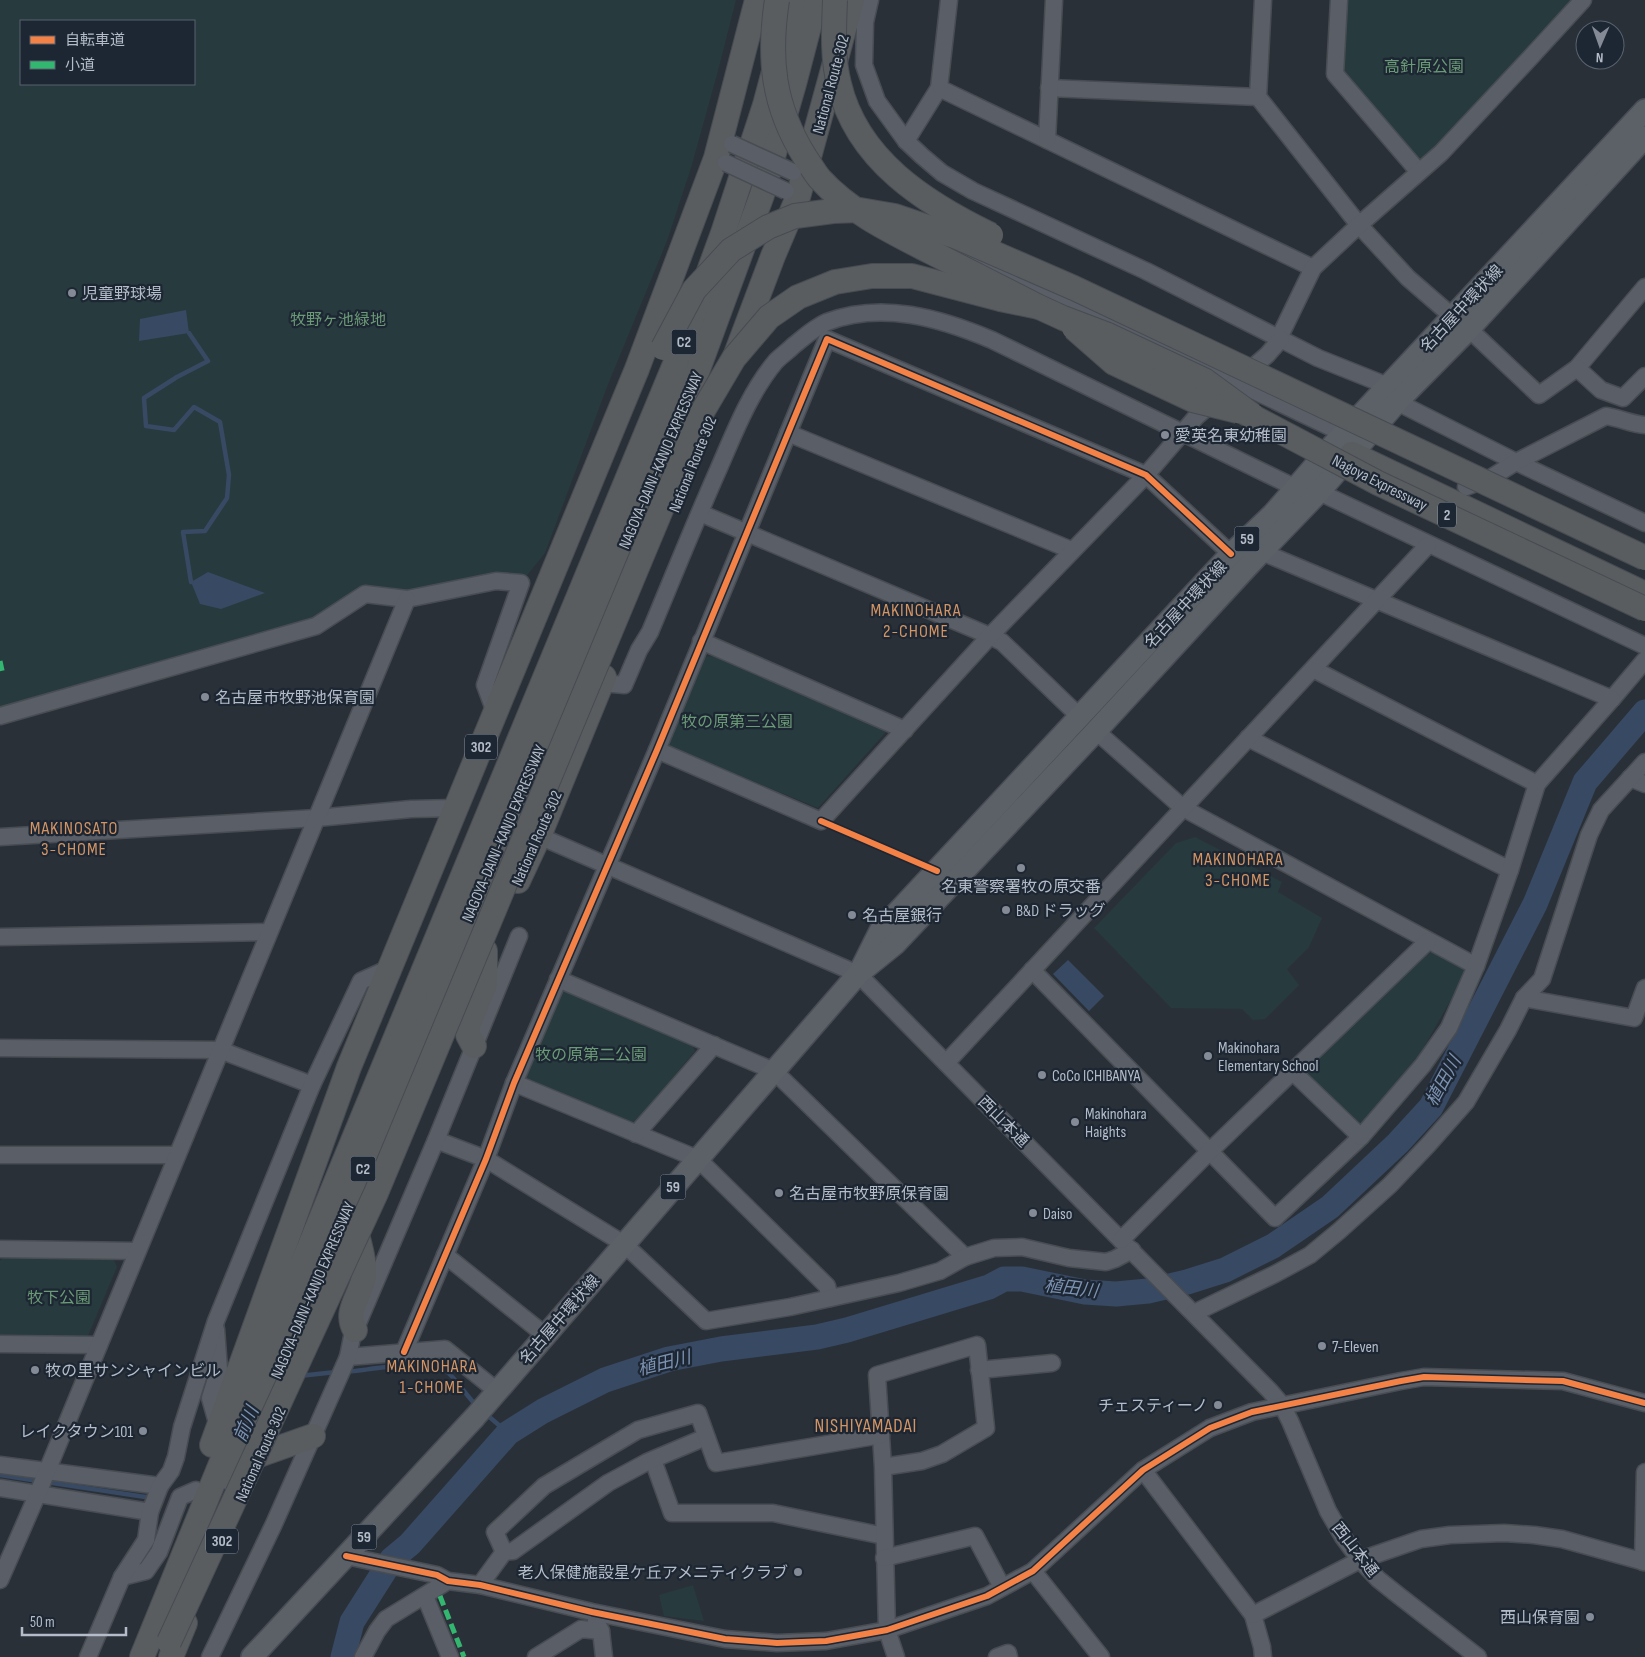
<svg xmlns="http://www.w3.org/2000/svg" width="1645" height="1657" viewBox="0 0 1645 1657" font-family="'Sofia Sans Condensed','Noto Sans JP',sans-serif">
  <style>
    .green { fill: #273a3e; fill-rule: evenodd }
    .water { fill: #384963 }
    .lines { fill: none; stroke-linecap: round; stroke-linejoin: round }
    .stream { stroke: #384963; stroke-width: 4.5 }
    .river { stroke: #384963; stroke-width: 25 }
    .minor-casing { stroke: #484c53; stroke-width: 19 }
    .major-casing { stroke: #484c55; stroke-width: 24 }
    .highway-casing { stroke: #474c53; stroke-width: 26 }
    .minor { stroke: #5a5e66; stroke-width: 16 }
    .major { stroke: #5c6168; stroke-width: 21 }
    .highway { stroke: #5a5d60; stroke-width: 24 }
    .minor-bridge-casing { stroke: #484c53; stroke-width: 19; stroke-linecap: butt }
    .highway-bridge-casing { stroke: #474c53; stroke-width: 26; stroke-linecap: butt }
    .minor-bridge { stroke: #5a5e66; stroke-width: 16 }
    .highway-bridge { stroke: #5a5d60; stroke-width: 24 }
    .quiet { stroke: #33b770; stroke-width: 5; stroke-dasharray: 10 5; stroke-linecap: butt }
    .cycleway-casing { stroke: #1d2633; stroke-width: 9 }
    .cycleway { stroke: #f48246; stroke-width: 6 }
    .poi-dot { fill: #848b96; stroke: #1d2633; stroke-width: 2 }
    .labels { text-anchor: middle; stroke-width: 4.5; stroke-linejoin: round; paint-order: stroke }
    .shield { fill: #1d2633; stroke: #878f9c; stroke-width: 1 }
    .shield-label { font-size: 15px; font-weight: bold; fill: #b4bcc9 }
    .park-label { font-size: 16px; fill: #6b9a76; stroke: #1d2633 }
    .street-label { font-size: 16px; fill: #b4bcc9; stroke: #1d2633 }
    .poi-label { font-size: 16px; fill: #b4bcc9; stroke: #1d2633; text-anchor: start }
    .neighbourhood-label { font-size: 18px; letter-spacing: 1px; fill: #d59563; stroke: #1d2633 }
    .water-label { font-size: 18px; font-style: italic; fill: #7c92b1; stroke: #1d2633 }
    .quarter-label { font-size: 19px; letter-spacing: 1px; fill: #d59563; stroke: #1d2633 }
  </style>
  <rect width="100%" height="100%" fill="#2a3038"/>
  <g class="green">
    <path d="M0,0H736L718,71L691,168L667,241L607,387L545,553L521,583L407,599L365,594L316,626L0,716ZM21,21H194V84H21Z"/>
    <path d="M1344,0H1573L1423,162L1417,159L1341,71Z"/>
    <path d="M712,656L886,732L818,808L669,747L667,739L701,657Z"/>
    <path d="M1195,837L1282,882L1278,892L1322,918L1309,947L1287,969L1299,985L1265,1019L1253,1020L1242,1009L1171,1008L1094,928L1176,843Z"/>
    <path d="M1430,951L1463,969L1465,975L1411,1070L1358,1127L1303,1073Z"/>
    <path d="M563,989L692,1045L695,1051L635,1123L523,1080Z"/>
    <path d="M4,1257L113,1258L117,1267L88,1336L0,1337V1261Z"/>
    <path d="M693,1585L704,1621L664,1616L659,1595Z"/>
  </g>
  <g class="water">
    <path d="M186,310L189,333L139,341L140,319Z"/>
    <path d="M208,572L265,593L221,609L200,604L191,582Z"/>
    <path d="M1068,960L1104,996L1089,1011L1053,974Z"/>
  </g>
  <g class="lines">
    <g class="stream">
      <path d="M189,333L208,361L177,377L144,398L146,426L174,430L194,407L220,422L229,475L227,498L205,531L183,532L191,582"/>
      <path d="M346,1372C370,1370 427,1358 446,1371C456,1378 467,1397 477,1406"/>
      <path d="M299,1376L336,1372"/>
      <path d="M486,1414L508,1433"/>
      <path d="M0,1475L38,1481"/>
      <path d="M46,1482L152,1498"/>
    </g>
    <path class="river" d="M343,1657L352,1622L392,1559L410,1544L508,1433L543,1411L605,1380L669,1359L721,1349L817,1337L847,1330L989,1287L1004,1279H1022L1085,1292L1116,1294L1148,1291L1187,1282L1225,1270L1273,1246L1330,1207L1398,1143L1431,1107L1535,904L1585,782L1645,712"/>
    <g class="minor-casing">
      <g id="minor">
        <path d="M870,0L865,22L864,65L877,101L906,141L922,156L942,173L973,191L1146,271L1318,358L1388,386"/>
        <path d="M1263,0L1258,97L1359,225L1408,278L1453,317"/>
        <path d="M1339,0L1335,74L1419,172"/>
        <path d="M939,88L1313,268"/>
        <path d="M1049,88L1258,97"/>
        <path d="M1047,140L1054,0"/>
        <path d="M906,141L939,88L949,0"/>
        <path d="M951,246L1353,438"/>
        <path d="M1469,329L1539,395L1577,368L1645,287"/>
        <path d="M1279,338L1313,268L1359,225L1441,153L1529,59L1583,0"/>
        <path d="M1577,368L1601,390L1623,398L1645,376"/>
        <path d="M1397,402L1516,462L1645,523"/>
        <path d="M788,433L1071,550"/>
        <path d="M1466,487L1492,477L1516,462L1606,416C1620,418 1631,424 1645,425"/>
        <path d="M1319,492L1645,646"/>
        <path d="M700,513L990,636L1002,642L1080,717"/>
        <path d="M701,641L905,730"/>
        <path d="M1313,669L1537,784"/>
        <path d="M602,683L624,685L639,650L650,632C673,577 695,522 719,468C735,431 750,392 776,361C781,356 788,351 793,346C803,338 815,327 827,322C882,301 940,318 992,340L1296,488"/>
        <path d="M1612,699L1645,660"/>
        <path d="M0,716L316,626L365,594L407,599L496,581L521,583L485,685L495,712"/>
        <path d="M1096,731L1183,808L1476,966"/>
        <path d="M1248,738L1510,870"/>
        <path d="M657,750L821,821L990,636L1146,475L1196,417L1267,355L1281,339"/>
        <path d="M1630,778L1645,784"/>
        <path d="M539,836L858,974L1270,1391L1282,1405L1290,1421L1328,1511L1343,1537L1360,1560L1378,1579L1398,1595L1478,1657"/>
        <path d="M0,837L317,818L411,809L456,808"/>
        <path d="M0,937L269,932"/>
        <path d="M1032,970L1275,1218L1361,1137L1423,1065L1449,1028L1476,966L1510,870L1537,784L1612,699L1262,552"/>
        <path d="M558,979L774,1071L965,1257"/>
        <path d="M1524,998L1634,1018L1645,988"/>
        <path d="M0,1048L220,1050L312,1085"/>
        <path d="M946,1063L1428,545"/>
        <path d="M1293,1072L1361,1137"/>
        <path d="M514,1083L698,1159L827,1286L830,1298"/>
        <path d="M636,1134L714,1045"/>
        <path d="M436,1140L486,1159L624,1244L706,1321L790,1307L899,1283L940,1271L965,1257L994,1248L1022,1247L1069,1258L1106,1262L1115,1259L1132,1250"/>
        <path d="M0,1155H177"/>
        <path d="M1121,1240L1209,1152L1428,941"/>
        <path d="M0,1249L137,1251"/>
        <path d="M445,1255L545,1335"/>
        <path d="M1194,1313L1275,1274L1310,1255L1339,1231L1390,1185L1428,1145L1466,1102L1508,1030L1524,998L1542,979L1589,835L1601,810L1645,762"/>
        <path d="M216,1329L219,1369L210,1398L218,1426"/>
        <path d="M0,1344L99,1345"/>
        <path d="M404,1352L486,1159L514,1083L657,750L827,339L1146,475L1231,554"/>
        <path d="M348,1357L445,1349L497,1391"/>
        <path d="M979,1370L1052,1363"/>
        <path d="M653,1460L672,1513H773L884,1536"/>
        <path d="M0,1465L160,1486"/>
        <path d="M883,1467L922,1461L942,1454L986,1428L977,1345L877,1375L883,1467L887,1630L896,1657"/>
        <path d="M1143,1470L1253,1615L1262,1647L1263,1657"/>
        <path d="M0,1488L150,1512"/>
        <path d="M504,1552L513,1551L608,1483L647,1462L706,1437"/>
        <path d="M346,1556L437,1575L448,1581L480,1585L592,1612L725,1639L777,1643L826,1641L887,1630L987,1596L1033,1571L1143,1470L1210,1428L1252,1412L1401,1381L1424,1377L1563,1381L1645,1403"/>
        <path d="M884,1558L975,1536L1002,1587"/>
        <path d="M1643,1562L1645,1472"/>
        <path d="M1033,1571L1101,1657"/>
        <path d="M122,1577L146,1571L159,1552L180,1497L196,1490"/>
        <path d="M0,1580L38,1493L407,599"/>
        <path d="M480,1585L504,1552L495,1532L544,1486L638,1430L698,1413L716,1463L881,1435"/>
        <path d="M425,1596L450,1657"/>
        <path d="M1253,1615L1360,1560L1421,1539L1450,1535L1504,1533L1534,1535L1562,1539L1645,1562"/>
        <path d="M596,1621L601,1631L604,1657"/>
        <path d="M88,1657L122,1577L146,1540L150,1512L160,1486L171,1471L176,1457L182,1427L216,1321L312,1085L361,981L390,968"/>
        <path d="M210,1657L273,1526L348,1357L352,1337L436,1140L519,936"/>
        <path d="M363,1657L377,1631L386,1619L448,1581"/>
        <path d="M536,1657L581,1629L601,1631"/>
        <path d="M997,1657L1008,1653L1009,1657"/>
      </g>
    </g>
    <g class="major-casing">
      <g id="major">
        <path d="M862,967L880,931L1231,554L1273,514L1332,446L1645,110"/>
        <path d="M252,1657L475,1417L858,974L895,944L1096,731L1247,567L1319,492L1397,402L1469,329L1645,137"/>
      </g>
    </g>
    <g class="highway-casing">
      <g id="highway">
        <path d="M736,354L773,256L798,197L852,0"/>
        <path d="M1352,454L1645,594"/>
        <path d="M518,881L539,836L604,677"/>
        <path d="M474,1046L468,1035V1026L485,984V951"/>
        <path d="M355,1330C343,1310 363,1294 364,1274C365,1261 360,1247 357,1234"/>
        <path d="M212,1445L349,1067L637,369L716,158L757,0"/>
        <path d="M259,1455L313,1436"/>
        <path d="M232,1479L697,372L762,195L794,84L816,0"/>
        <path d="M142,1657L338,1177L675,364L723,233L765,105L793,0"/>
        <path d="M171,1657L185,1623"/>
      </g>
    </g>
    <use href="#minor" class="minor"/>
    <use href="#major" class="major"/>
    <use href="#highway" class="highway"/>
    <g class="minor-bridge-casing">
      <g id="minor-bridge">
        <path d="M732,144L793,172"/>
        <path d="M726,163L786,191"/>
      </g>
    </g>
    <g class="highway-bridge-casing">
      <g id="highway-bridge">
        <path d="M777,0C768,59 773,106 805,157C810,164 814,172 820,179C850,212 892,232 931,252C967,270 1003,289 1039,307L1063,318L1108,335L1204,380L1252,415"/>
        <path d="M835,0C834,28 832,56 839,84C857,160 925,203 991,235"/>
        <path d="M1074,328L1114,363L1193,400L1238,411"/>
        <path d="M663,348L694,290L731,250L768,227L795,216L833,211L860,210L895,216L957,237L1074,288L1645,558"/>
        <path d="M1238,409L1378,483L1645,609"/>
        <path d="M169,1642L376,1193L701,414L734,358L769,317L798,297L835,282L872,276H912L1000,299L1039,307"/>
      </g>
    </g>
    <use href="#minor-bridge" class="minor-bridge"/>
    <use href="#highway-bridge" class="highway-bridge"/>
    <g class="quiet">
      <path d="M0,661L3,675"/>
      <path d="M440,1596L464,1657"/>
    </g>
    <g class="cycleway-casing">
      <g id="cycleway">
        <path d="M821,821L937,871"/>
        <path d="M404,1352L486,1159L514,1083L657,750L827,339L1146,475L1231,554"/>
        <path d="M346,1556L437,1575L448,1581L480,1585L592,1612L725,1639L777,1643L826,1641L887,1630L987,1596L1033,1571L1143,1470L1210,1428L1252,1412L1401,1381L1424,1377L1563,1381L1645,1403"/>
      </g>
    </g>
    <use href="#cycleway" class="cycleway"/>
  </g>
  <g class="poi-dot">
    <circle cx="72" cy="293" r="5"/>
    <circle cx="1165" cy="435" r="5"/>
    <circle cx="205" cy="697" r="5"/>
    <circle cx="1021" cy="868" r="5"/>
    <circle cx="1006" cy="910" r="5"/>
    <circle cx="852" cy="915" r="5"/>
    <circle cx="1208" cy="1056" r="5"/>
    <circle cx="1042" cy="1075" r="5"/>
    <circle cx="1075" cy="1122" r="5"/>
    <circle cx="779" cy="1193" r="5"/>
    <circle cx="1033" cy="1213" r="5"/>
    <circle cx="1322" cy="1346" r="5"/>
    <circle cx="35" cy="1370" r="5"/>
    <circle cx="1218" cy="1405" r="5"/>
    <circle cx="143" cy="1431" r="5"/>
    <circle cx="798" cy="1572" r="5"/>
    <circle cx="1590" cy="1617" r="5"/>
  </g>
  <g class="labels">
    <g class="shield">
      <rect x="671.5" y="329.5" width="25" height="25" rx="4"/>
      <rect x="1438" y="502.5" width="18" height="25" rx="4"/>
      <rect x="1234.5" y="526.5" width="25" height="25" rx="4"/>
      <rect x="465" y="734.5" width="32" height="25" rx="4"/>
      <rect x="350.5" y="1156.5" width="25" height="25" rx="4"/>
      <rect x="660.5" y="1174.5" width="25" height="25" rx="4"/>
      <rect x="351.5" y="1524.5" width="25" height="25" rx="4"/>
      <rect x="206" y="1528.5" width="32" height="25" rx="4"/>
    </g>
    <g class="shield-label">
      <text x="684" y="347">C2</text>
      <text x="1447" y="520">2</text>
      <text x="1247" y="544">59</text>
      <text x="481" y="752">302</text>
      <text x="363" y="1174">C2</text>
      <text x="673" y="1192">59</text>
      <text x="364" y="1542">59</text>
      <text x="222" y="1546">302</text>
    </g>
    <g class="park-label">
      <text x="1424" y="72">高針原公園</text>
      <text x="338" y="325">牧野ヶ池緑地</text>
      <text x="737" y="727">牧の原第三公園</text>
      <text x="591" y="1060">牧の原第二公園</text>
      <text x="59" y="1303">牧下公園</text>
    </g>
    <g class="street-label">
      <text transform="translate(830 84) rotate(-75)" y="6">National Route 302</text>
      <text transform="translate(1461 308) rotate(-47)" y="6">名古屋中環状線</text>
      <text transform="translate(660 460) rotate(-67)" y="6">NAGOYA-DAINI-KANJO EXPRESSWAY</text>
      <text transform="translate(692 464) rotate(-68)" y="6">National Route 302</text>
      <text transform="translate(1380 482) rotate(27)" y="6">Nagoya Expressway</text>
      <text transform="translate(1185 604) rotate(-47)" y="6">名古屋中環状線</text>
      <text transform="translate(503 833) rotate(-67)" y="6">NAGOYA-DAINI-KANJO EXPRESSWAY</text>
      <text transform="translate(536 838) rotate(-66)" y="6">National Route 302</text>
      <text transform="translate(1004 1121) rotate(45)" y="6">西山本通</text>
      <text transform="translate(312 1290) rotate(-67)" y="6">NAGOYA-DAINI-KANJO EXPRESSWAY</text>
      <text transform="translate(559 1319) rotate(-49)" y="6">名古屋中環状線</text>
      <text transform="translate(260 1454) rotate(-66)" y="6">National Route 302</text>
      <text transform="translate(1356 1549) rotate(52)" y="6">西山本通</text>
    </g>
    <g class="poi-label">
      <text x="82" y="299">児童野球場</text>
      <text x="1175" y="441">愛英名東幼稚園</text>
      <text x="215" y="703">名古屋市牧野池保育園</text>
      <text x="1021" y="892" text-anchor="middle">名東警察署牧の原交番</text>
      <text x="1016" y="916">B&amp;D ドラッグ</text>
      <text x="862" y="921">名古屋銀行</text>
      <text x="1218" y="1053">Makinohara<tspan x="1218" dy="18">Elementary School</tspan></text>
      <text x="1052" y="1081">CoCo ICHIBANYA</text>
      <text x="1085" y="1119">Makinohara<tspan x="1085" dy="18">Haights</tspan></text>
      <text x="789" y="1199">名古屋市牧野原保育園</text>
      <text x="1043" y="1219">Daiso</text>
      <text x="1332" y="1352">7-Eleven</text>
      <text x="45" y="1376">牧の里サンシャインビル</text>
      <text x="1208" y="1411" text-anchor="end">チェスティーノ</text>
      <text x="133" y="1437" text-anchor="end">レイクタウン101</text>
      <text x="788" y="1578" text-anchor="end">老人保健施設星ケ丘アメニティクラブ</text>
      <text x="1580" y="1623" text-anchor="end">西山保育園</text>
    </g>
    <g class="neighbourhood-label">
      <text x="916" y="616">MAKINOHARA<tspan x="916" dy="21">2-CHOME</tspan></text>
      <text x="74" y="834">MAKINOSATO<tspan x="74" dy="21">3-CHOME</tspan></text>
      <text x="1238" y="865">MAKINOHARA<tspan x="1238" dy="21">3-CHOME</tspan></text>
      <text x="432" y="1372">MAKINOHARA<tspan x="432" dy="21">1-CHOME</tspan></text>
    </g>
    <g class="water-label">
      <text transform="translate(1443 1081) rotate(-61)" y="6">植田川</text>
      <text transform="translate(1071 1288) rotate(7)" y="6">植田川</text>
      <text transform="translate(664 1363) rotate(-14)" y="6">植田川</text>
      <text transform="translate(246 1424) rotate(-67)" y="6">前川</text>
    </g>
    <g class="quarter-label">
      <text x="866" y="1432">NISHIYAMADAI</text>
    </g>
  </g>
  <rect x="20" y="20" width="175" height="65" fill="#1d2633" stroke="#59626f"/>
  <rect x="30" y="36" width="25" height="8" fill="#f48246" stroke="#59626f"/>
  <text x="65" y="45" font-size="15" fill="#b4bcc9">自転車道</text>
  <rect x="30" y="61" width="25" height="8" fill="#33b770" stroke="#59626f"/>
  <text x="65" y="70" font-size="15" fill="#b4bcc9">小道</text>
  <g transform="translate(1600 45) rotate(182)"><circle r="24" fill="#1d2633" stroke="#59626f"/>
  <path d="M0-4L9 19L0 12L-9 19Z" fill="#848b96"/>
  <text y="-8" font-size="14" font-weight="bold" text-anchor="middle" fill="#b4bcc9">N</text>
  </g>
  <path d="M22 1627v8h104v-8" fill="none" stroke="#b4bcc9" stroke-width="2.5"/>
  <text x="30" y="1627" font-size="15" fill="#b4bcc9" stroke="#1d2633" stroke-width="4" paint-order="stroke">50 m</text>
</svg>
